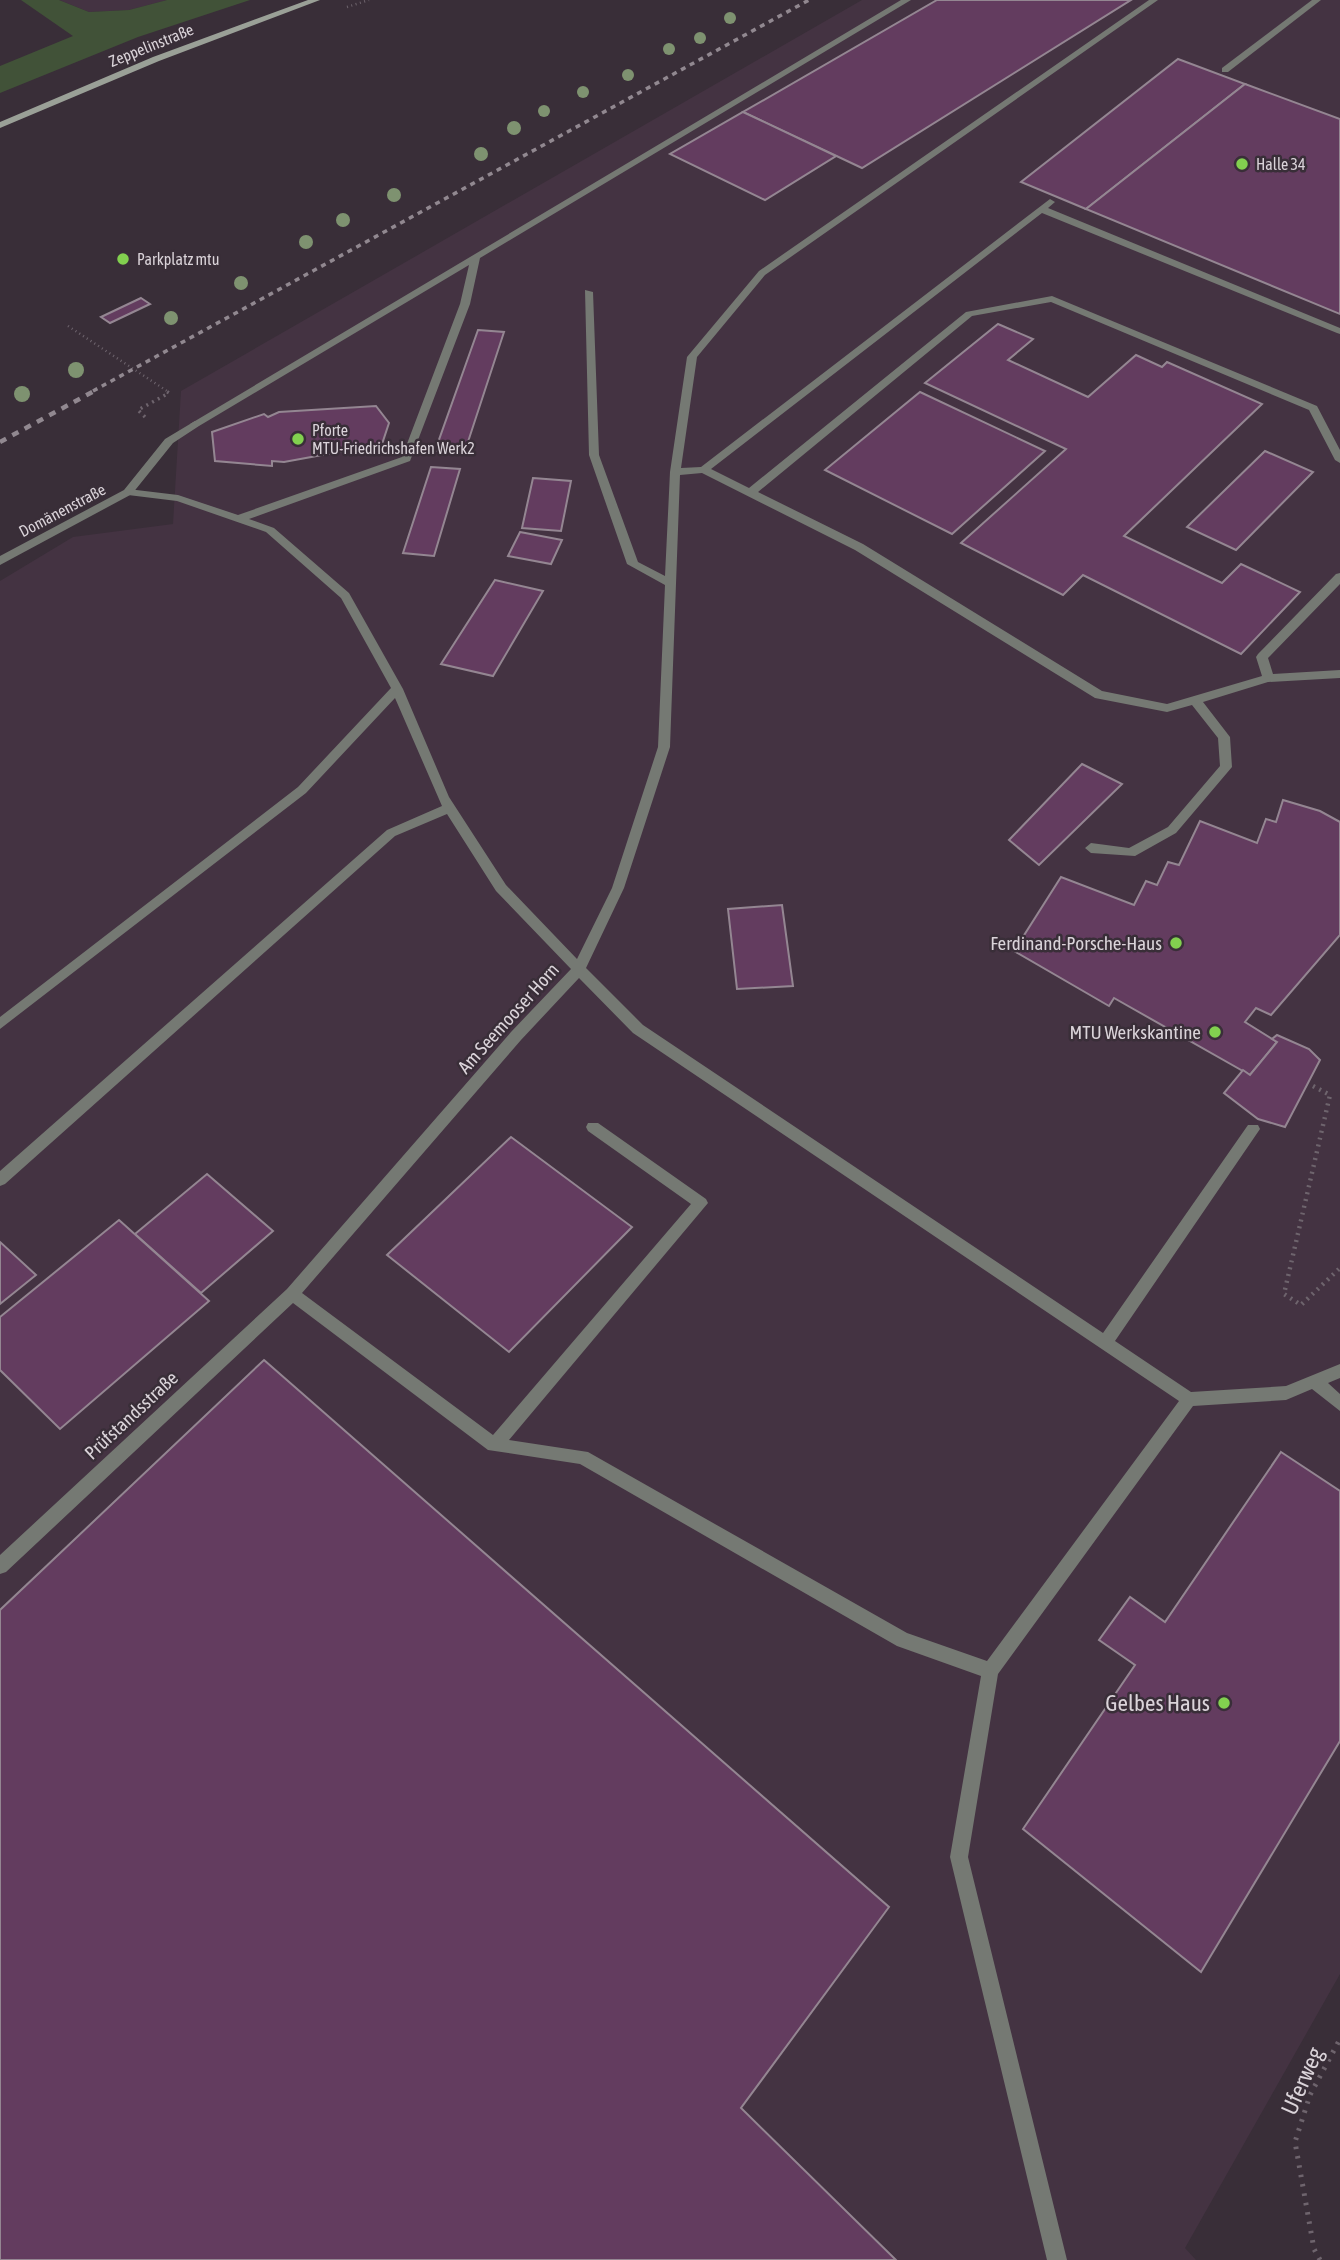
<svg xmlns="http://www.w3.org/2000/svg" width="1340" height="2260" viewBox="0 0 1340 2260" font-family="'Asap Condensed',sans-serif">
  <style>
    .built { fill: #443342 }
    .green { fill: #415238 }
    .building { fill: #633c5f; stroke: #948692; stroke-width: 2 }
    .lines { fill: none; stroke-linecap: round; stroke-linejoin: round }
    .path-far3 { stroke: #6e646d; stroke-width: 2.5; stroke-dasharray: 1 3.5; stroke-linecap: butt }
    .path-far2 { stroke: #6e646d; stroke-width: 3.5; stroke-dasharray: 2 4.5; stroke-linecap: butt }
    .path-far1 { stroke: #6e646d; stroke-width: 4.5; stroke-dasharray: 2 5; stroke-linecap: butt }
    .path { stroke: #6e646d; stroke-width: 5; stroke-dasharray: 2.5 7; stroke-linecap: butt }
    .service { fill: #757973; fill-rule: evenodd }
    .minor { fill: #757973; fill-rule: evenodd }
    .secondary { fill: #9aa097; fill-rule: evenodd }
    .rail-far1 { stroke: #918890; stroke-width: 3.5; stroke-dasharray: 5 5; stroke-linecap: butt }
    .rail { stroke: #918890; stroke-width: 4.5; stroke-dasharray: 7 7; stroke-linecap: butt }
    .tree { fill: #7e9270 }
    .poi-dot { fill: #82d04f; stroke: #392e38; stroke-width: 2.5 }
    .labels { text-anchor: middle; stroke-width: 5; stroke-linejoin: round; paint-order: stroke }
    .far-street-label { font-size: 16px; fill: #dad3d9; stroke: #392e38 }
    .far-poi-label { font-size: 16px; fill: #dad3d9; stroke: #392e38; text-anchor: start }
    .poi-label { font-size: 19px; fill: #dad3d9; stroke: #392e38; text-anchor: end }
    .street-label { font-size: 19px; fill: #dad3d9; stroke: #392e38 }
    .near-poi-label { font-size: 23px; fill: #dad3d9; stroke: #392e38; text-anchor: end }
    .near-street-label { font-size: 23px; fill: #dad3d9; stroke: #392e38 }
  </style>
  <rect width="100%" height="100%" fill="#392e38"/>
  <g class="built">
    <path d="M59,0H167L129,10L89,12Z"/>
    <path d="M862,0H1340V1974L1185,2248L1196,2260H0V581L73,537L173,524L181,391Z"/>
  </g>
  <path class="green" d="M21,0H59L89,12L129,10L167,0H250L138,37L0,93V66L73,36Z"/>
  <g class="building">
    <path d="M937,0H1131L862,168L743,112Z"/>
    <path d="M1178,59L1245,84L1086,209L1021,182Z"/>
    <path d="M1245,84L1340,119V314L1086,209Z"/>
    <path d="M743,112L836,156L765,200L670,154Z"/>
    <path d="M141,298L150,304L110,323L101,317Z"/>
    <path d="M998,324L1033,339L1008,360L1088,397L1136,355L1162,367L1167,362L1262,404L1124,536L1222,583L1241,564L1300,592L1241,654L1083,575L1063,595L961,543L1066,449L925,383Z"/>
    <path d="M478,330L504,332L464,454L435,451Z"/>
    <path d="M920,392L1045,451L952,534L825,470Z"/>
    <path d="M376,406L389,423L382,444L284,462L272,461V466L215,461L212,432L264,414L268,417L279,412Z"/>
    <path d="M1265,451L1313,472L1236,550L1187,527Z"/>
    <path d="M431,467L460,469L434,556L403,553Z"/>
    <path d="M533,478L571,481L561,531L522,528Z"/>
    <path d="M520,532L562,540L551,564L508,556Z"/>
    <path d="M495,580L543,591L493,676L441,664Z"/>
    <path d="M1082,764L1122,784L1039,865L1009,840Z"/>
    <path d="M1283,800L1320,811L1340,822V935L1271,1015L1256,1008L1245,1022L1277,1042L1250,1075L1114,998L1109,1006L1014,951L1061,877L1134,905L1146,881L1157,885L1168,862L1179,865L1200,821L1257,843L1266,819L1276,822Z"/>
    <path d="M782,905L793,986L737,989L728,909Z"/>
    <path d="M1277,1035L1309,1049L1320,1060L1285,1127L1258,1119L1224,1093L1243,1070L1250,1075L1277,1042L1272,1039Z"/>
    <path d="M511,1137L632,1227L509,1352L387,1255Z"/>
    <path d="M207,1174L273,1231L201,1293L135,1234Z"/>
    <path d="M119,1220L209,1301L60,1429L0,1370V1317Z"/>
    <path d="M0,1242L36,1275L0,1304Z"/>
    <path d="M264,1360L889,1907L741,2108L896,2260H0V1610Z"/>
    <path d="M1281,1452L1340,1491V1741L1201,1972L1023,1829L1135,1665L1099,1640L1130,1597L1165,1622Z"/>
  </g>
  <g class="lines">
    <g class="path-far3">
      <path d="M347,7L369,0"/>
      <path d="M68,326L167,391"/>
    </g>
    <path class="path-far2" d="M145,417L138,410L169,393L164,390"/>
    <path class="path-far1" d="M1313,1086L1330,1095L1284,1294L1301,1305L1340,1268"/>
    <path class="path" d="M1320,2260L1314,2249L1295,2142L1310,2095L1340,2039"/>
    <g class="service">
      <path d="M901,0H911L480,258L470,304L410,461L249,519L274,528L349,593L403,689L449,797L506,885L577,959L612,888L658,747L665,585L627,564L589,455L585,290L593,292L599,455L638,562L665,576L670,472L687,357L759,271L1149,0H1158L765,275L697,357L681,468L701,467L1050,199L1055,202L1048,208L1340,328V334L1337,333L1042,213L711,469L749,488L966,312L1052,296L1317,406L1340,450V463L1335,460L1309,410L1051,302L972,316L758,492L863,544L1102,691L1167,704L1262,676L1256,657L1258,654L1336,574L1340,573V584L1268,658L1273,674L1340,670V678L1268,682L1203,702L1230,737L1232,767L1176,833L1135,856L1091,853L1085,848L1091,843L1129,848L1168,827L1220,766L1218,738L1192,705L1167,712L1095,698L855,550L702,473L680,475L670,747L624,888L586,968L643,1025L1103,1333L1248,1125H1258L1260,1129L1115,1341L1191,1392L1286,1386L1340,1364V1378L1328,1383L1340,1394V1411L1312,1389L1286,1400L1193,1406L998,1674L968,1857L1067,2260H1047L950,1857L981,1676L897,1646L580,1464L488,1450L293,1303L6,1572L0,1574V1555L287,1289L511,1032L571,969L496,891L447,814L395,836L5,1184L0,1186V1171L387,830L442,806L395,698L306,793L0,1029V1017L298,787L391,688L341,598L266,532L177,501L128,495L123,492L128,489L178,495L238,515L402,457L460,304L469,265L199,426H191L190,424ZM579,978L633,1033L1179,1401L987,1661L907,1633L588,1452L509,1440L708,1203L706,1199L598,1123H588L586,1127L588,1131L691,1204L493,1435L302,1293L521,1040Z"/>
      <path d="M1312,0H1321L1228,72H1222V68Z"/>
    </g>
    <path class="minor" d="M195,421L199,422V426L173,443L132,494L0,565V556L124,490L165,439Z"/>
    <path class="secondary" d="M308,0H320L159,61L0,128V122L153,57Z"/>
    <path class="rail-far1" d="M93,391L809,0"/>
    <path class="rail" d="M0,442L96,390"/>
  </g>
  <g class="tree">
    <circle cx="730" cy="18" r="6"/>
    <circle cx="700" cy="38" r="6"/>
    <circle cx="669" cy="49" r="6"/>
    <circle cx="628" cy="75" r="6"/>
    <circle cx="583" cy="92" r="6"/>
    <circle cx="544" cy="111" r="6"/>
    <circle cx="514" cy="128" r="7"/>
    <circle cx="481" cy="154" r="7"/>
    <circle cx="394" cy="195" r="7"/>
    <circle cx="343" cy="220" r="7"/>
    <circle cx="306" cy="242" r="7"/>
    <circle cx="241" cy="283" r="7"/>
    <circle cx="171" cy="318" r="7"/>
    <circle cx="76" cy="370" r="8"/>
    <circle cx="22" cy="394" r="8"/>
  </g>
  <g class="poi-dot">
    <circle cx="1242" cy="164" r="7"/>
    <circle cx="123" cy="259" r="7"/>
    <circle cx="298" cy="439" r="7"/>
    <circle cx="1176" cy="943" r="7"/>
    <circle cx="1215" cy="1032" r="7"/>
    <circle cx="1224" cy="1703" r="7"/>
  </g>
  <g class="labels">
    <g class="far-street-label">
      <text transform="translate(151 45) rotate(-22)" y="6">Zeppelinstraße</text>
      <text transform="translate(62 510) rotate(-28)" y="6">Domänenstraße</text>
    </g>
    <g class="far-poi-label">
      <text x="1256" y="170">Halle 34</text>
      <text x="137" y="265">Parkplatz mtu</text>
      <text x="312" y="436">Pforte<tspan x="312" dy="18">MTU-Friedrichshafen Werk2</tspan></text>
    </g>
    <g class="poi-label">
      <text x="1162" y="950">Ferdinand-Porsche-Haus</text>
      <text x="1201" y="1039">MTU Werkskantine</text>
    </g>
    <g class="street-label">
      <text transform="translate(508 1018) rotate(-48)" y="7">Am Seemooser Horn</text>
      <text transform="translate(131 1415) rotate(-43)" y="7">Prüfstandsstraße</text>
    </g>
    <g class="near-poi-label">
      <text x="1210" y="1711">Gelbes Haus</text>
    </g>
    <g class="near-street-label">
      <text transform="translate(1302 2081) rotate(-66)" y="8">Uferweg</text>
    </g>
  </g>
</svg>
